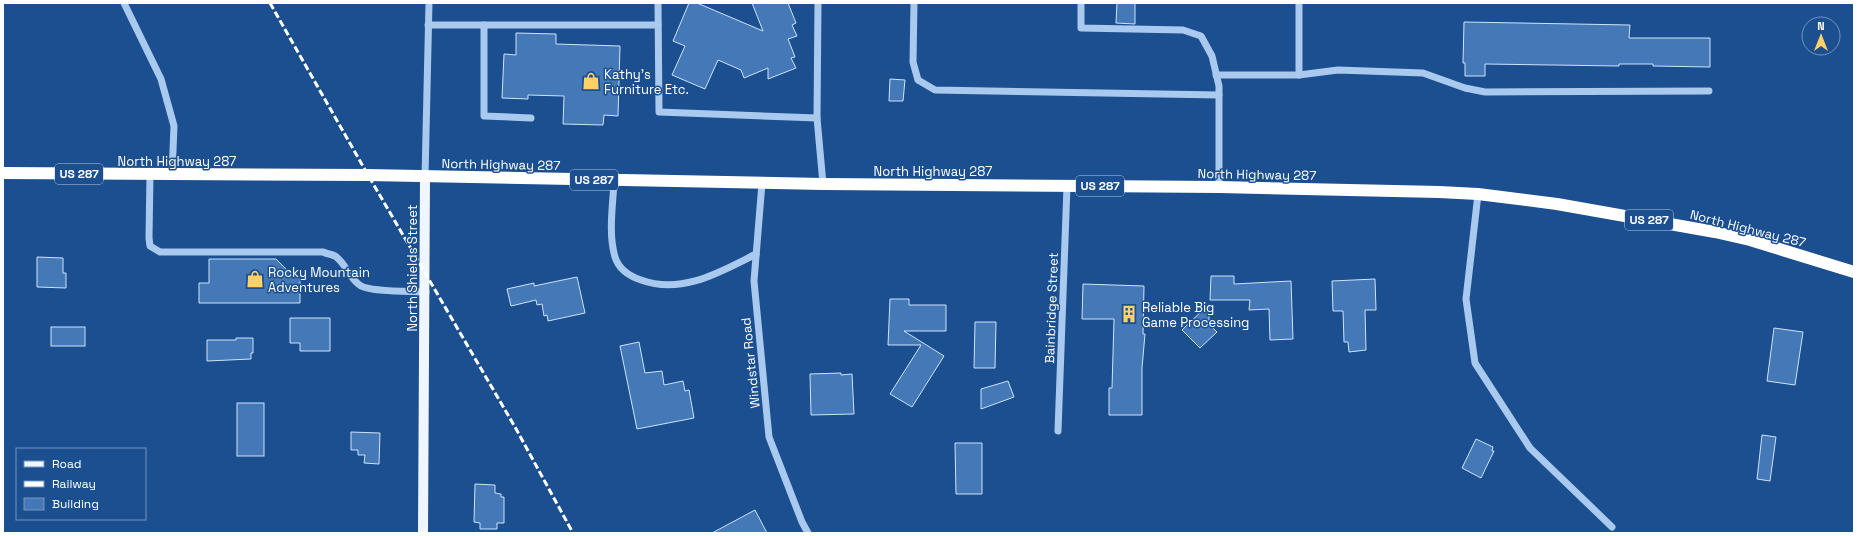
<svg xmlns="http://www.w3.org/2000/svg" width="1857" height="536" viewBox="0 0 1857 536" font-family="'Space Grotesk',sans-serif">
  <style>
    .building { fill: #4478b7; stroke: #cfe3fa }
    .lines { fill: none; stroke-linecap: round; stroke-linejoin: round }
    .minor { stroke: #a9c9ee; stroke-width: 7 }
    .major { stroke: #f0f6ff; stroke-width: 10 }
    .highway { stroke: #fff; stroke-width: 12 }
    .rail { stroke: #fff; stroke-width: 3; stroke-dasharray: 7 3; stroke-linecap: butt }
    .labels { text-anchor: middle; stroke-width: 3; stroke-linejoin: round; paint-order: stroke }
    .shield { fill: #1b4f8f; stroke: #bbcadd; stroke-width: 1 }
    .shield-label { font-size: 12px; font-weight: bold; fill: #fff }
    .poi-label { font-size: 13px; fill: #fff; stroke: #1b4f8f; text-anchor: start }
    .street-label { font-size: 13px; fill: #fff; stroke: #1b4f8f }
  </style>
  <rect width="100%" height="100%" fill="#1b4f8f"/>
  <g class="building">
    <path d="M689,3H697L763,31L752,3H788L796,23L792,25L797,36L788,39L795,57L791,58L796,68L768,79V68L744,78L741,70L718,60L705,89L672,75L685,46L673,41Z"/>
    <path d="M1117,3H1135V24L1116,23Z"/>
    <path d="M1464,22L1630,25L1629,38H1710V67L1653,66V64H1619V66L1485,64V76H1465V63H1463Z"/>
    <path d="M516,33L556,34V44L620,46L618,116L604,115L603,125L563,124L564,96L528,95V99L502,98L504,54L516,55Z"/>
    <path d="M890,79L905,80L903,101H889Z"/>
    <path d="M37,257L63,258V273H66V288L37,287Z"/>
    <path d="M209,259H276L293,276H300V303H199V283H209Z"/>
    <path d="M1211,276H1234V284L1291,281L1293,339L1270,340L1269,309L1249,310L1250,300H1210Z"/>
    <path d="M577,277L585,313L548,321L547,315L544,316L542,304L537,305L536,300L511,306L507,289L534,283V286Z"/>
    <path d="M1375,279L1376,310H1365L1366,350L1349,352L1348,342H1344L1343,311H1333L1332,281Z"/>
    <path d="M1083,284L1144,286L1143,334H1145L1142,368V415H1109V388H1112L1114,319H1082Z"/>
    <path d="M890,299H909V305H946V331H904L944,356L912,407L890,394L921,345H888Z"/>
    <path d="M1209,304V324L1217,332L1200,348L1182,330Z"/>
    <path d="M290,318H330V351H300V343H290Z"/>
    <path d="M975,322H996L995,368H974Z"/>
    <rect x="51" y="327" width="34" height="19"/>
    <path d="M1774,328L1803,332L1795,385L1767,381Z"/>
    <path d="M236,338H253V353H251V359L207,361V340H236Z"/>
    <path d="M639,342L645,373L662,371L664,385L683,381L685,391L689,390L694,418L637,429L620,346Z"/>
    <path d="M841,373V375L852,374L854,414L811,415L810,374Z"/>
    <path d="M1008,381L1014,397L981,409V389Z"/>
    <rect x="237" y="403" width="27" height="53"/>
    <path d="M351,432L380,433L379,464L364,463L365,455H358V450H351Z"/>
    <path d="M1762,435L1776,437L1770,481L1757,479Z"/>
    <path d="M1476,439L1493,447L1492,451H1494L1481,478L1462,468Z"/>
    <path d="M955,443H982V494H956Z"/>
    <path d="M475,484L495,485V493L501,494V497H504V523H497V529H480V523L474,522Z"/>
    <path d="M755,510L767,533H712Z"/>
  </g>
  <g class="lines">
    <g class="minor">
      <path d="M124,3L161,79L174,126L172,175"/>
      <path d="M658,3L659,112L817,118"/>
      <path d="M818,3L817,118L823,184"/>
      <path d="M914,3L913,62L918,80L935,90L1219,95"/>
      <path d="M1081,3V28L1183,30L1201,36L1212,56L1219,86V187"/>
      <path d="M428,25H658"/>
      <path d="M484,25V116L531,118"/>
      <path d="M1216,75H1299L1338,70L1423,73L1465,88L1485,92L1709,91"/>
      <path d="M1299,75V3"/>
      <path d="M150,175L149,238L150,246L160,252H323C327,254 331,254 335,256C346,263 349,279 361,286C372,292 411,291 426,292"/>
      <path d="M425,177L429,3"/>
      <path d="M614,181C613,205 608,233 615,257C619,270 629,276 641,280C682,295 720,272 756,254"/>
      <path d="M762,183L754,281L769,437L802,522L808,533"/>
      <path d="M1478,194L1466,299L1475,363L1530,448L1612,527"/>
      <path d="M1058,431L1067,186"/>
    </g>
    <path class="major" d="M423,533L425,177"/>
    <path class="highway" d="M3,173L368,175L823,184L1219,187L1439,192L1478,194L1557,204L1715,232L1750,240L1854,272"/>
    <path class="rail" d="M270,3L368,175L515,427L573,533"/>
  </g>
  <defs>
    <g id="shop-bare" transform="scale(1.38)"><path d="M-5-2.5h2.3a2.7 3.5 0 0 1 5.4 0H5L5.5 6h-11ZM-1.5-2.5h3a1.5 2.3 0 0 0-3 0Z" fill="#ffd166" stroke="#1b4f8f" stroke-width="2.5" paint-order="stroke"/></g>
    <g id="building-bare" transform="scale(1.38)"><path d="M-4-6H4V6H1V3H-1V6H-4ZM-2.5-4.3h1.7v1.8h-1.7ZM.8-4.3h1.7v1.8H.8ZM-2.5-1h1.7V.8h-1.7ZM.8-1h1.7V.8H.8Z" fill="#ffd166" stroke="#1b4f8f" stroke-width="2.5" paint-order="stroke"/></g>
  </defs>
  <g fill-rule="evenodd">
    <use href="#shop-bare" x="591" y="81"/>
    <use href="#shop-bare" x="255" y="279"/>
    <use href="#building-bare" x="1129" y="314"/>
  </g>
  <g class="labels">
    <g class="shield">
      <rect x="55" y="164" width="48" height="20" rx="3"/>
      <rect x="570" y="170" width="48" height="20" rx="3"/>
      <rect x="1076" y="176" width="48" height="20" rx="3"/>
      <rect x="1625" y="210" width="48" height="20" rx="3"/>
    </g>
    <g class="shield-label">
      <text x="79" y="178">US 287</text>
      <text x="594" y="184">US 287</text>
      <text x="1100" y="190">US 287</text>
      <text x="1649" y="224">US 287</text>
    </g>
    <g class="poi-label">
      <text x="604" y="79">Kathy's<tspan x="604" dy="15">Furniture Etc.</tspan></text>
      <text x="268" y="277">Rocky Mountain<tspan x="268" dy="15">Adventures</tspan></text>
      <text x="1142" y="312">Reliable Big<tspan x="1142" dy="15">Game Processing</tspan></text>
    </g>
    <g class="street-label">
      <text x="177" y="166">North Highway 287</text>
      <text transform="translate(501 164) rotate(1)" y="5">North Highway 287</text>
      <text x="933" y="176">North Highway 287</text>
      <text transform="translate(1257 174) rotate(1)" y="5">North Highway 287</text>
      <text transform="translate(1748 228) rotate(14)" y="5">North Highway 287</text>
      <text transform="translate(412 268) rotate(-90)" y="5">North Shields Street</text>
      <text transform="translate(1051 308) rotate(-88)" y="5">Bainbridge Street</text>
      <text transform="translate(750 363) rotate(-96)" y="5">Windstar Road</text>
    </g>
  </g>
  <rect width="1857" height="536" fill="none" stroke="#ffffff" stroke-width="8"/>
  <rect x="16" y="448" width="130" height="72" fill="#1b4f8f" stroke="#7695bc"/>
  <rect x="24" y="461" width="20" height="6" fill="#f0f6ff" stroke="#7695bc"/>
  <text x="52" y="468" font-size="12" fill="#ffffff">Road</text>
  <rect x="24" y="481" width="20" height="6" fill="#ffffff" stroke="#7695bc"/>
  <text x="52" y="488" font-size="12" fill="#ffffff">Railway</text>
  <rect x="24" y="498" width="20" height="12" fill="#4478b7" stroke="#7695bc"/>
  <text x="52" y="508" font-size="12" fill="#ffffff">Building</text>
  <g transform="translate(1821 36)"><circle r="19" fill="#1b4f8f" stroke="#7695bc"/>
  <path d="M0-3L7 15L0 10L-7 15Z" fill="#ffd166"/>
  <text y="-6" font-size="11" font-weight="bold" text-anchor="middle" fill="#ffffff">N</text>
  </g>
</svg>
